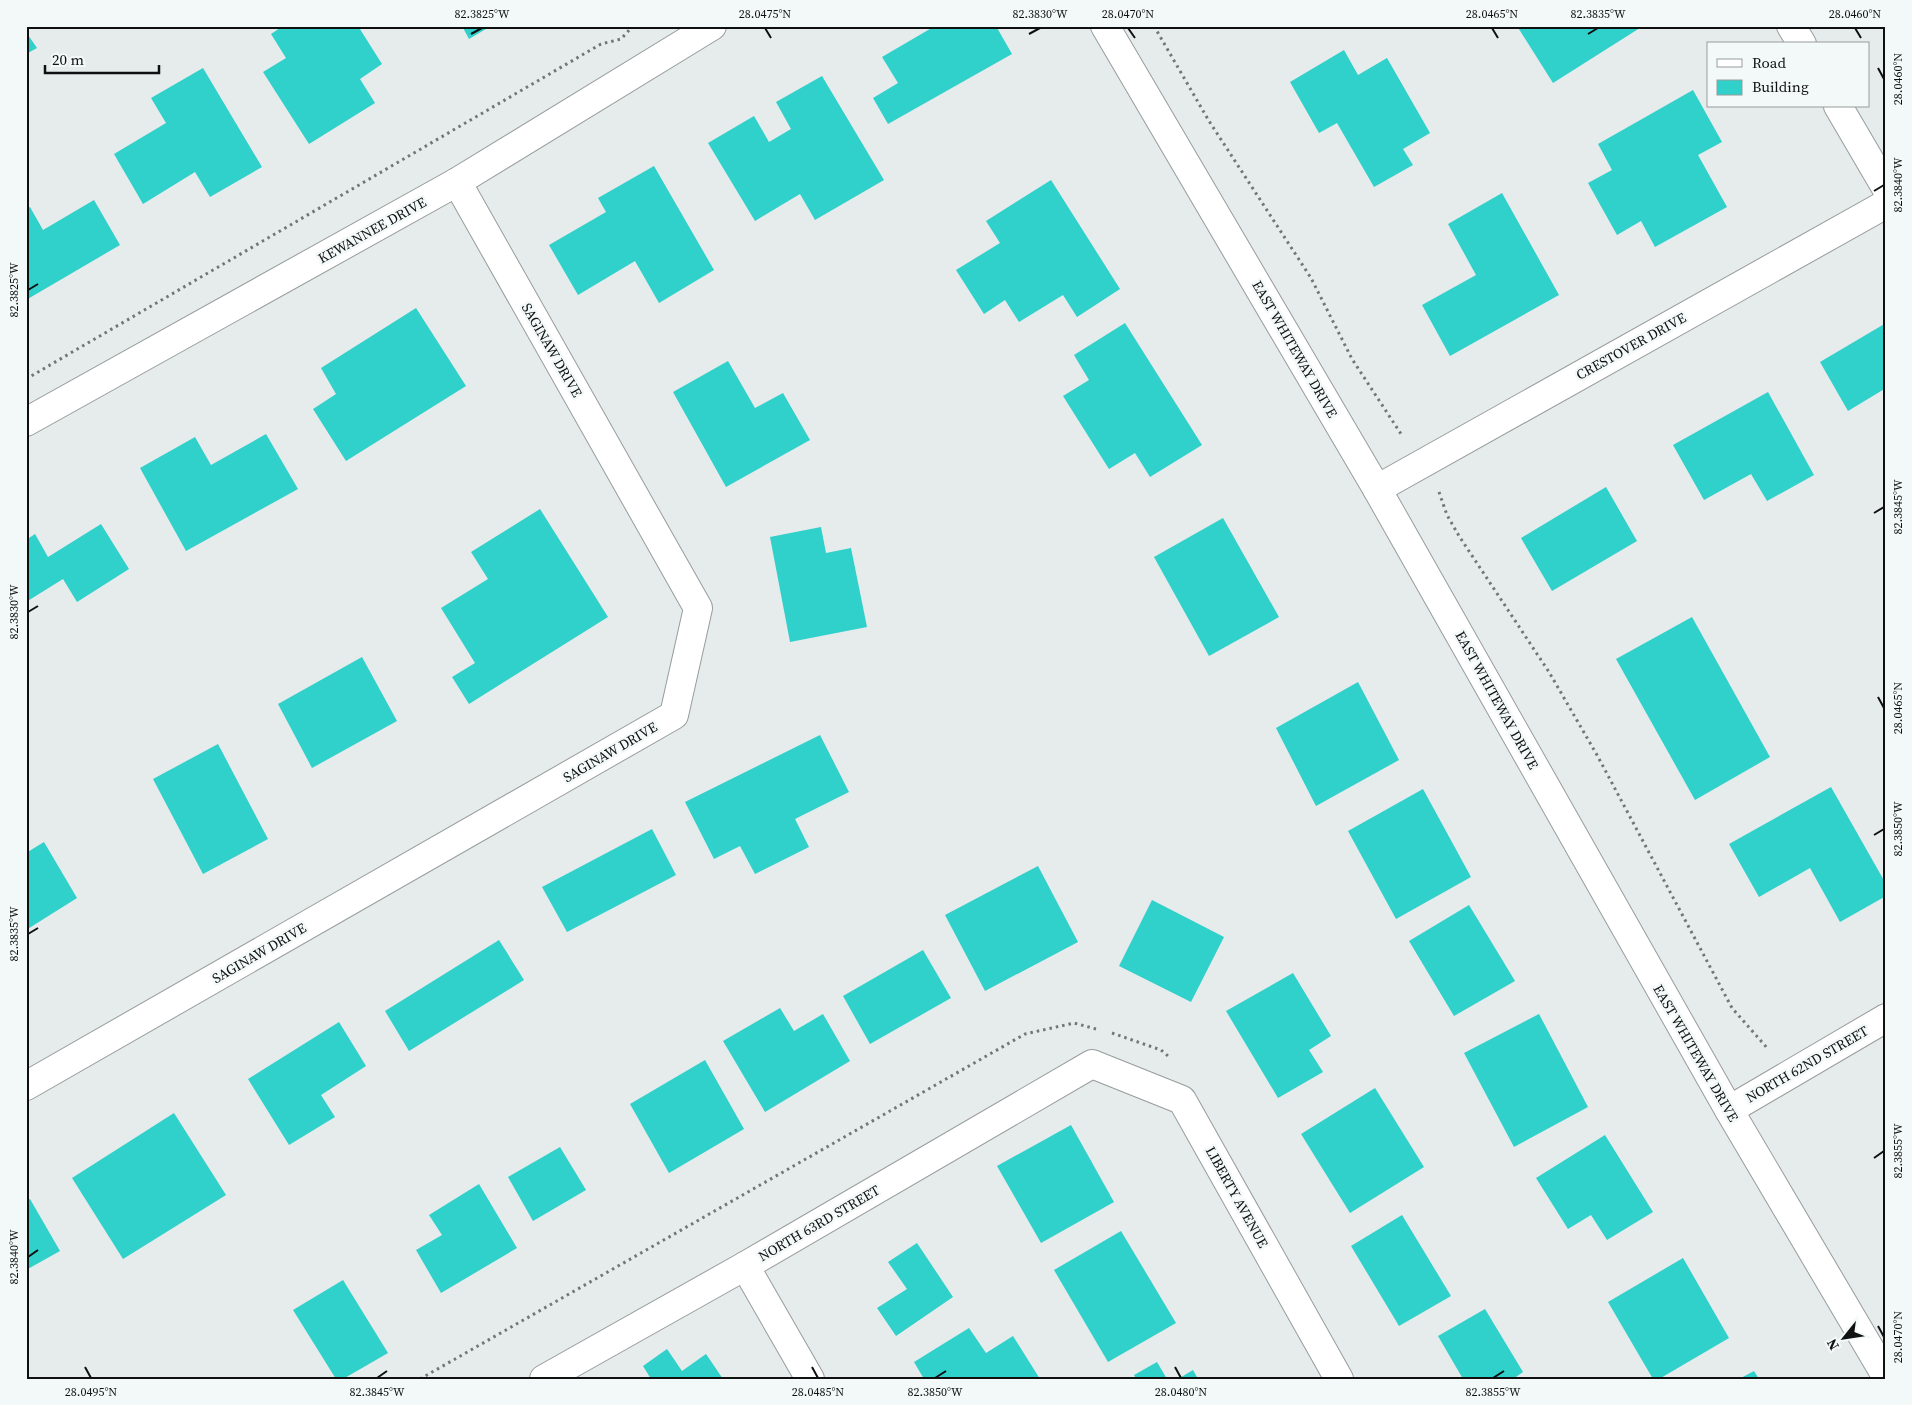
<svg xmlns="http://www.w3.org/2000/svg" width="1912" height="1405" viewBox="0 0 1912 1405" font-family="'Source Serif 4',serif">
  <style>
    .building { fill: #30d0cb }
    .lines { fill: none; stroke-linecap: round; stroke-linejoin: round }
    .minor-casing { stroke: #979c9c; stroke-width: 30 }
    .path { stroke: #727676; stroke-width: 3; stroke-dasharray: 2.5 4; stroke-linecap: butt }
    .minor { stroke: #fff; stroke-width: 28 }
    .ticks { fill: none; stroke: #0f1111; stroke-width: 2 }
    .labels { text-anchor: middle; stroke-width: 5; stroke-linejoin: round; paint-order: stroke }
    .street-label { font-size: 14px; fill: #0f1111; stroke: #f3f9f8 }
    .neatline { fill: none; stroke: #0f1111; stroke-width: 2 }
    .ticks-label { font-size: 12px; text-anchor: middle; fill: #0f1111 }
  </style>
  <rect width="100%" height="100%" fill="#e6ebeb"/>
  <g class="building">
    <path d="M283,26H358L382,64L360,79L375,103L309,144L263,72L286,58L271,34Z"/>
    <path d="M462,26H491L469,39Z"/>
    <path d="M935,26H996L1012,54L888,124L873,98L898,83L882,57Z"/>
    <path d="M1517,26H1643L1553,83Z"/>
    <path d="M26,32L37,48L26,54Z"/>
    <path d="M1344,50L1358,75L1387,58L1430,133L1403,149L1413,165L1374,187L1337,123L1319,133L1290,82Z"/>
    <path d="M203,68L262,167L210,197L195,172L143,204L114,154L166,123L151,98Z"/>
    <path d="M822,76L884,180L815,220L800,194L755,221L708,143L754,116L769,142L791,129L776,102Z"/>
    <path d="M1693,90L1722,142L1698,155L1727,207L1655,247L1641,221L1617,235L1588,183L1612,170L1598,144Z"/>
    <path d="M654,166L714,270L659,303L635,261L578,295L549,245L606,212L598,198Z"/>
    <path d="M1051,180L1120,289L1077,317L1063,295L1019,322L1005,300L984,314L956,270L1000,243L986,221Z"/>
    <path d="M1502,193L1559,295L1450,356L1422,305L1476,275L1448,224Z"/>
    <path d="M94,200L120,245L26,300V209L30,207L43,230Z"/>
    <path d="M416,308L466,386L346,461L313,409L336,394L321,368Z"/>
    <path d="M1125,323L1202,445L1150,477L1135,453L1109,469L1063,396L1089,380L1074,355Z"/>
    <path d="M1886,323V388L1848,411L1820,362Z"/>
    <path d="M728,361L755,408L783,393L810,440L726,487L673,392Z"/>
    <path d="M1768,392L1814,475L1767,501L1751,474L1704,500L1673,445Z"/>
    <path d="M266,434L298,489L186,551L140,468L195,437L211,465Z"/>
    <path d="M1606,487L1637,541L1552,591L1521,538Z"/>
    <path d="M540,509L608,617L469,704L452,677L475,663L441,608L488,579L471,552Z"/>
    <path d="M1223,518L1279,617L1209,656L1154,557Z"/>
    <path d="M101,524L129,569L77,602L63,579L26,602V540L35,534L48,557Z"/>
    <path d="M821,527L826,553L851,548L867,627L790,642L770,537Z"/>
    <path d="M1692,617L1770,757L1695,800L1616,659Z"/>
    <path d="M362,657L397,721L312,768L278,704Z"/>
    <path d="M1358,682L1399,760L1316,806L1276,728Z"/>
    <path d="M820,735L849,792L795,819L809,847L755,874L740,846L714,859L685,802Z"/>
    <path d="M218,744L268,839L203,874L153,779Z"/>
    <path d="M1831,787L1886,884V896L1840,922L1810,868L1759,897L1729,844Z"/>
    <path d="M1423,789L1471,877L1396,919L1348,831Z"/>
    <path d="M652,829L676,875L567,932L542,887Z"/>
    <path d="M44,842L77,898L26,930V853Z"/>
    <path d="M1038,866L1078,942L985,991L945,915Z"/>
    <path d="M1152,900L1224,937L1191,1002L1119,966Z"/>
    <path d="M1469,905L1515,981L1454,1016L1409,941Z"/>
    <path d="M499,940L524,980L409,1051L385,1011Z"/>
    <path d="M923,950L951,998L870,1044L843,996Z"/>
    <path d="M1293,973L1331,1036L1309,1050L1323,1072L1278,1098L1226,1011Z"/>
    <path d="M780,1008L794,1031L823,1014L850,1061L765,1112L723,1041Z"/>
    <path d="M1539,1014L1588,1107L1514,1147L1464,1053Z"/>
    <path d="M339,1022L366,1066L321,1095L335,1117L289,1145L248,1079Z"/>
    <path d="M705,1060L744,1129L669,1173L630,1104Z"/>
    <path d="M1375,1088L1424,1167L1350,1213L1301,1134Z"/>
    <path d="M174,1113L226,1195L123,1259L72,1178Z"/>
    <path d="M1071,1125L1114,1202L1041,1243L997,1166Z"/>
    <path d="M1605,1135L1653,1212L1607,1240L1591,1215L1568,1229L1536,1178Z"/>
    <path d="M560,1147L586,1190L533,1221L508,1177Z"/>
    <path d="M479,1184L517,1248L441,1293L416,1250L442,1235L429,1215Z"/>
    <path d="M30,1199L60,1251L26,1270V1201Z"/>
    <path d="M1402,1215L1451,1296L1399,1326L1351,1246Z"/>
    <path d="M1121,1231L1176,1323L1108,1362L1054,1270Z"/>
    <path d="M917,1243L953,1297L896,1336L877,1308L907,1289L888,1262Z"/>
    <path d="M1683,1258L1729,1338L1659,1379H1653L1608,1302Z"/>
    <path d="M343,1280L388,1353L343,1379H336L293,1310Z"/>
    <path d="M1485,1309L1523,1372L1513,1379H1463L1438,1336Z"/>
    <path d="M969,1328L986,1353L1013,1336L1040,1379H924L914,1362Z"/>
    <path d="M667,1349L682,1371L706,1354L723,1379H651L643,1366Z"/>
    <path d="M1157,1362L1167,1379H1136L1134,1375Z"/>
    <path d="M1193,1370L1198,1379H1178Z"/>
    <path d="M1754,1371L1759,1379H1739Z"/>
  </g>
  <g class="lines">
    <g class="minor-casing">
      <g id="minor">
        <path d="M1105,26L1377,489L1729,1110L1886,1376"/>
        <path d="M1791,26L1802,44"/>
        <path d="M1838,106L1886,188"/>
        <path d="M26,422L457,182L712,26"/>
        <path d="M1377,489L1886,204"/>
        <path d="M26,1086L674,715L698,608L457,182"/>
        <path d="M1729,1110L1886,1018"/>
        <path d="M745,1266L810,1379"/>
        <path d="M544,1379L745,1266L1092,1064L1182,1100L1339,1379"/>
      </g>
    </g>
    <g class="path">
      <path d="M1154,26L1209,121L1311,278L1352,359L1403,437"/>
      <path d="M26,379L601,44L621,39L633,26"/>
      <path d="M1439,492L1447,515L1459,536L1549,672L1597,755L1732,1008L1768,1049"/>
      <path d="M1112,1033L1161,1050L1168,1056"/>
      <path d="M420,1379L1025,1034L1074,1023L1096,1029"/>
    </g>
    <use href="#minor" class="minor"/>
  </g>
  <path class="ticks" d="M765,28L771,38M1128,28L1135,38M1492,28L1498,38M1855,28L1861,38M471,34L482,28M1029,34L1040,28M1588,34L1598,28M1878,68L1884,79M1874,191L1884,185M28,290L38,284M1874,513L1884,507M28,612L38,606M1878,697L1884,708M1874,835L1884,829M28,934L38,928M1874,1158L1884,1151M28,1257L38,1250M1878,1326L1884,1337M85,1367L91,1378M812,1367L818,1378M1175,1367L1181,1378M377,1378L387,1371M935,1378L946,1371M1493,1378L1504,1371"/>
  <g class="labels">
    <g class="street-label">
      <text transform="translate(372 230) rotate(-29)" y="5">KEWANNEE DRIVE</text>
      <text transform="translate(1631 346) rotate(-29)" y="5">CRESTOVER DRIVE</text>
      <text transform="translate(1295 349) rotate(60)" y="5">EAST WHITEWAY DRIVE</text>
      <text transform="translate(552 350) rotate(60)" y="5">SAGINAW DRIVE</text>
      <text transform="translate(1497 700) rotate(61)" y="5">EAST WHITEWAY DRIVE</text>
      <text transform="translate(610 752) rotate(-30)" y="5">SAGINAW DRIVE</text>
      <text transform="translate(259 953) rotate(-30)" y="5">SAGINAW DRIVE</text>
      <text transform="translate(1696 1053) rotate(60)" y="5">EAST WHITEWAY DRIVE</text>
      <text transform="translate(1807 1064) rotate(-30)" y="5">NORTH 62ND STREET</text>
      <text transform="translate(1237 1197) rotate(61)" y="5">LIBERTY AVENUE</text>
      <text transform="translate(819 1223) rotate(-30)" y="5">NORTH 63RD STREET</text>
    </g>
  </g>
  <rect width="1912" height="1405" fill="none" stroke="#f3f9f8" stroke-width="55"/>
  <rect x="1707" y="42" width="162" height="65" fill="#f3f9f8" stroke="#989c9c"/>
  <rect x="1717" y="59" width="25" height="8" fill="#ffffff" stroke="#989c9c"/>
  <text x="1752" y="68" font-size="15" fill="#0f1111">Road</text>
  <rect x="1717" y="80" width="25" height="15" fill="#30d0cb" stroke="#989c9c"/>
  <text x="1752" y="92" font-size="15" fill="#0f1111">Building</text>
  <g transform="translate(1844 1338) rotate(240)" stroke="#f3f9f8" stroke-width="4" paint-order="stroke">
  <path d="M0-4L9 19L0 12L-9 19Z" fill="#0f1111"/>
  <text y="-8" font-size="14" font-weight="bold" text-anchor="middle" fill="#0f1111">N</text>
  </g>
  <path d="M45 65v8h114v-8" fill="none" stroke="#0f1111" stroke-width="2.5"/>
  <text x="52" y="65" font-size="15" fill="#0f1111" stroke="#f3f9f8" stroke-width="4" paint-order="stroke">20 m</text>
  <rect x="28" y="28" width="1856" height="1350" class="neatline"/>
  <g class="ticks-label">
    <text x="482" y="18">82.3825°W</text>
    <text x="765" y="18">28.0475°N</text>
    <text x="1040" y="18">82.3830°W</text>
    <text x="1128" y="18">28.0470°N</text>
    <text x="1492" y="18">28.0465°N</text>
    <text x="1598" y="18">82.3835°W</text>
    <text x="1855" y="18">28.0460°N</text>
    <text transform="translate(1898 79) rotate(-90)" y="4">28.0460°N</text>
    <text transform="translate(1898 185) rotate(-90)" y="4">82.3840°W</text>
    <text transform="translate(14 290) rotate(-90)" y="4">82.3825°W</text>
    <text transform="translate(1898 507) rotate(-90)" y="4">82.3845°W</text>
    <text transform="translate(14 612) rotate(-90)" y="4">82.3830°W</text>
    <text transform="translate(1898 708) rotate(-90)" y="4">28.0465°N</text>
    <text transform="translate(1898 829) rotate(-90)" y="4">82.3850°W</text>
    <text transform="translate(14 934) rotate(-90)" y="4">82.3835°W</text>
    <text transform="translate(1898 1151) rotate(-90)" y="4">82.3855°W</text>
    <text transform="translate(14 1257) rotate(-90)" y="4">82.3840°W</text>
    <text transform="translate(1898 1337) rotate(-90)" y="4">28.0470°N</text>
    <text x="91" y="1396">28.0495°N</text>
    <text x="377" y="1396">82.3845°W</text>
    <text x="818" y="1396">28.0485°N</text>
    <text x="935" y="1396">82.3850°W</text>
    <text x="1181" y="1396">28.0480°N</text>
    <text x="1493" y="1396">82.3855°W</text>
  </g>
</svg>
